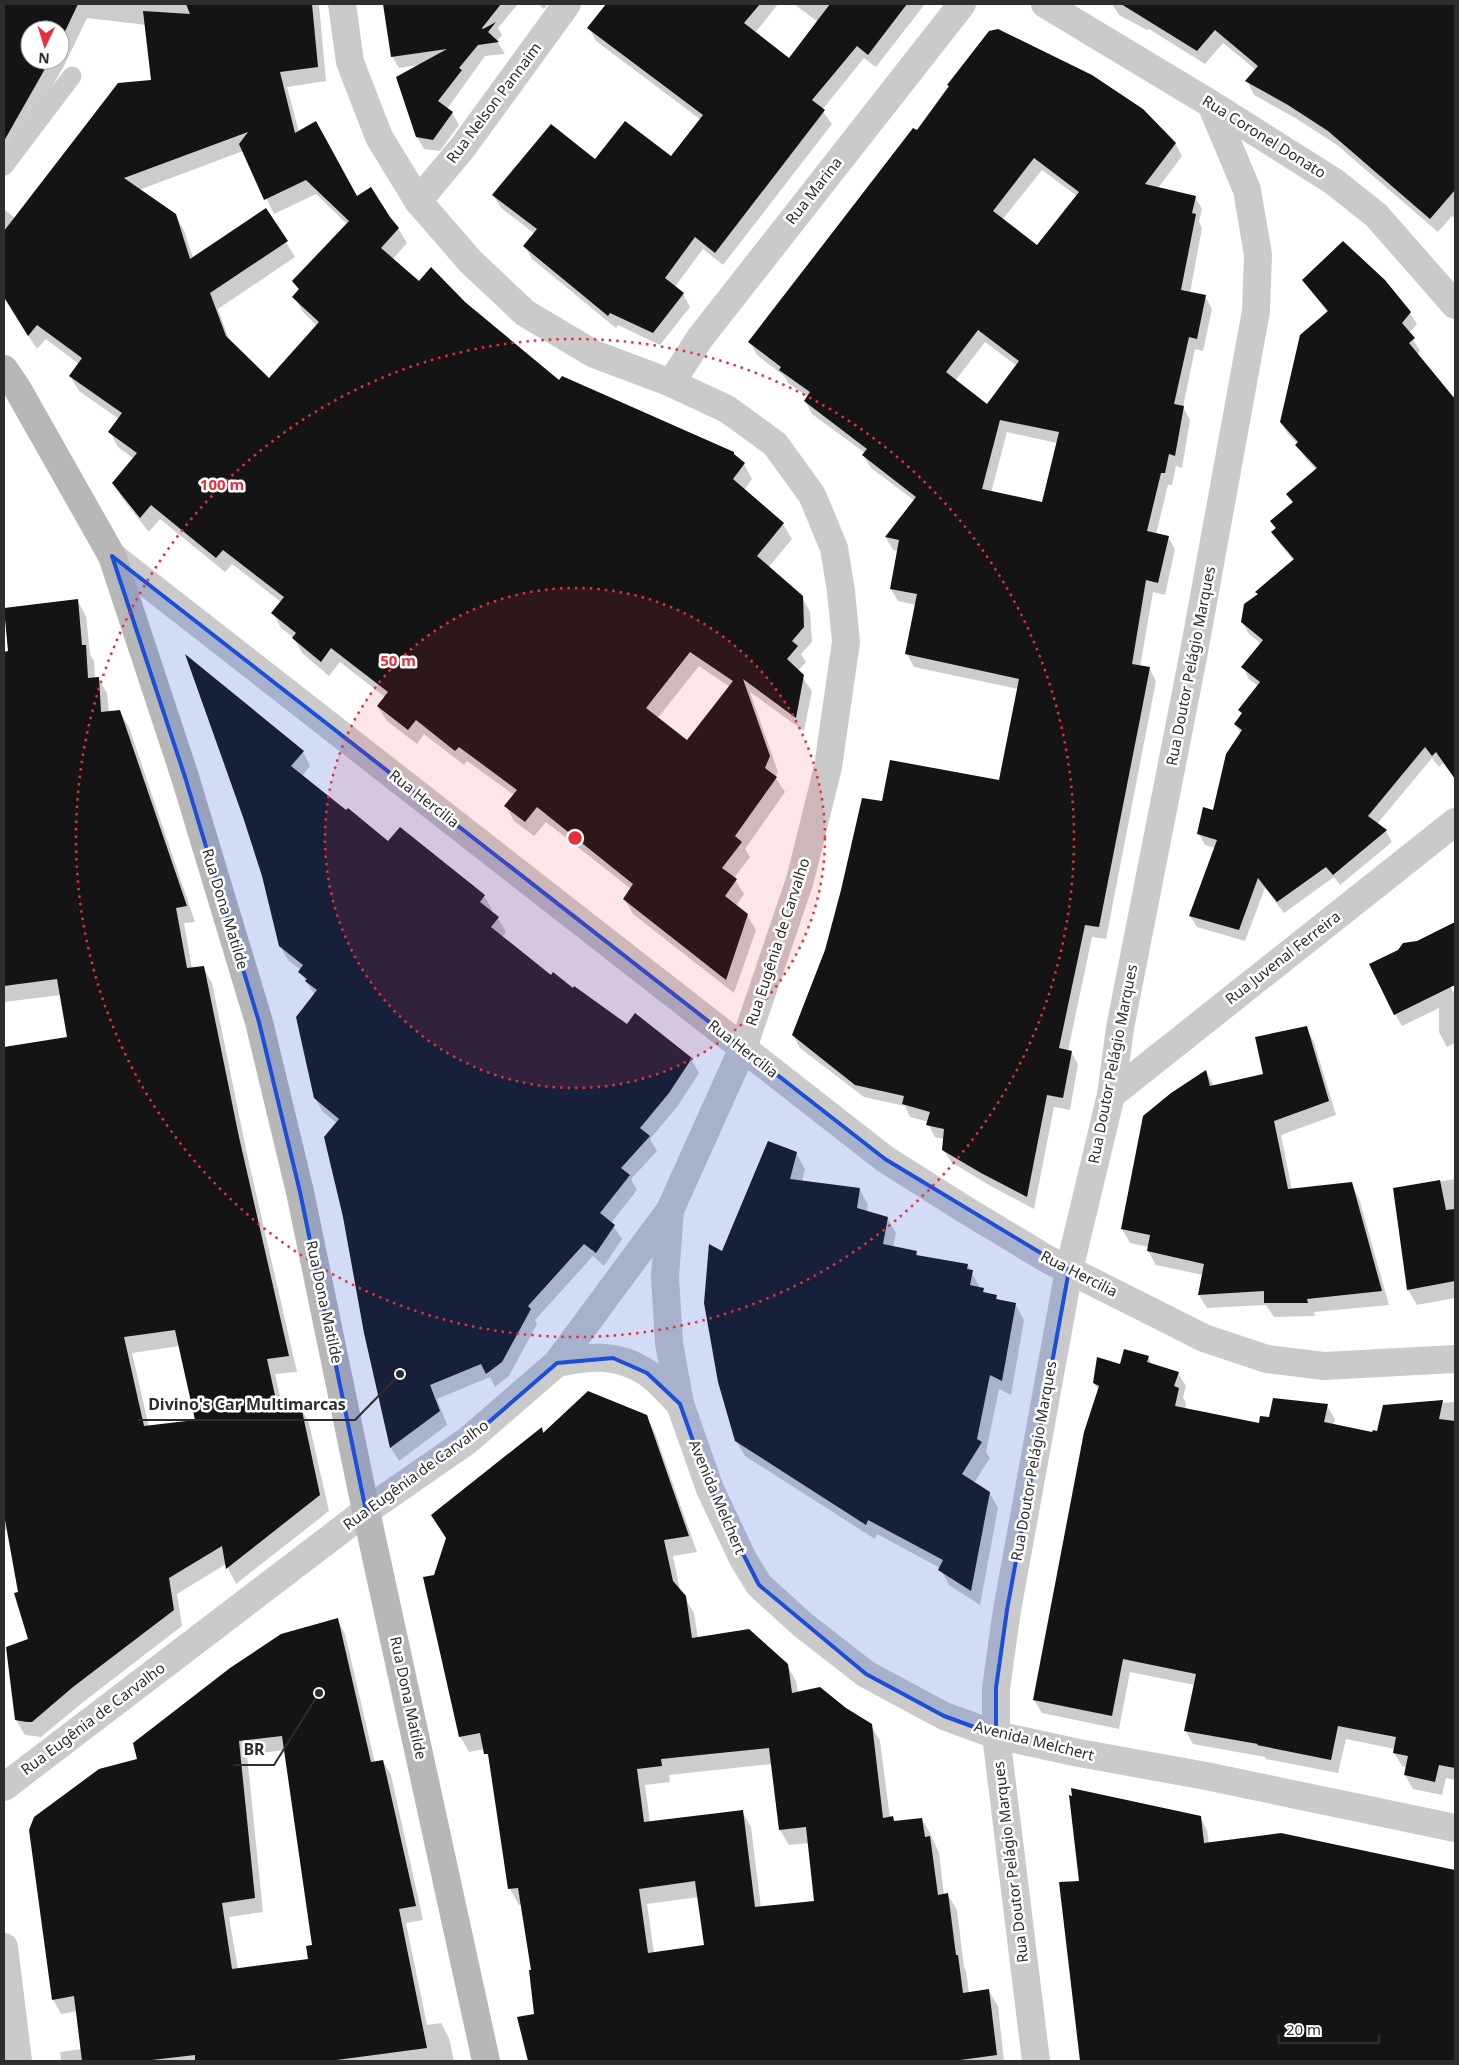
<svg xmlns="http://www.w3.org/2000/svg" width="1459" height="2065" viewBox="0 0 1459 2065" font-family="'Noto Sans',sans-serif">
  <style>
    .shadow { fill: #0003; fill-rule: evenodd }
    .building { fill: #141414; fill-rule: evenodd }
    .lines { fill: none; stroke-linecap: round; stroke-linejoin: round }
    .lane { stroke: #cacaca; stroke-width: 19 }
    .street { stroke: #cacaca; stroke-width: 28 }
    .secondary { stroke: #b7b7b7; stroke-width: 28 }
    .marked { fill: #1d4ed8; fill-opacity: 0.2; stroke: #1d4ed8; stroke-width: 4; stroke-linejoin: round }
    .ring { fill: none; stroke: #e52f3c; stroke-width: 2.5; stroke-dasharray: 2.5 5 }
    .labels { text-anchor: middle; stroke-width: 5; stroke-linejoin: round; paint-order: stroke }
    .street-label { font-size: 15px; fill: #2d2d2d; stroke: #fff }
    .centre { fill: #e52f3c; stroke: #fff; stroke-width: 2.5 }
    .ring-label { font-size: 15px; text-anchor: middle; font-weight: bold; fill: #e52f3c; stroke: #fff; stroke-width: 5; stroke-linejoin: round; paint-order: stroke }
    .leader { fill: none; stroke: #2d2d2d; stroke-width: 2 }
    .callout-dot { fill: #2d2d2d; stroke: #fff; stroke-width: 2 }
    .callout-label { font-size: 16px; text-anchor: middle; font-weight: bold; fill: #2d2d2d; stroke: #fff; stroke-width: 5; stroke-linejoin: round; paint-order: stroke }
  </style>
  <rect width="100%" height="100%" fill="#fff"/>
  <g class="shadow">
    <path d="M4,4H319L326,81L287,87L299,132L357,198L389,218L398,228L407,243L392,260L419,283L464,303L559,382L744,464L752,479L744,490L783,524L792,539L768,568L802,597L810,612L812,642L801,654L806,662L798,671L812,691L804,731L750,692L778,772L775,777L785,792L745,849L750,857L734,878L744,894L736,906L747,915L756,930L734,993L633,914L625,900L631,889L546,822L534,836L514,821L506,806L514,795L467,761L464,765L424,734L417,744L387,721L378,707L386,698L340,662L329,676L302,653L294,638L281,628L273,613L281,602L232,564L225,572L160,519L149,532L122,498L114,483L134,459L118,447L110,432L119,419L79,391L70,376L79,364L46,339L37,349L4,298V209L16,219L152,82L146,25L87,18L64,66L4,170ZM30,30H60V60H30ZM243,151L274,214L316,194L347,224L294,281L299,291L294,297L303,312L317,326L269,380L230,342L218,309L295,257L266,210L193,258L184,230L175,215L139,190ZM699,666L730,687L687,742L657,719Z"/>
    <path d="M384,4H518L498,28L502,35L497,41L505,54L485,56L447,109L452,113L459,125L440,151L424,149L417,137L419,65L399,68L392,56Z"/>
    <path d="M538,4H548L544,9Z"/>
    <path d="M608,4H778L755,33L789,60L818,22L794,4H925L876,67L864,58L822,110L832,124L723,265L703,249L674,288L683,294L690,307L660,345L618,325L616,328L532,259L525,246L535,234L501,208L493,195L595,161L671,158L701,120L596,41L589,28Z"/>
    <path d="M1112,4H1455V218L1452,216L1438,232L1337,145L1297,119L1254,95L1247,81L1256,70L1223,43L1205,64L1149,29L1147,30L1119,15Z"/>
    <path d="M917,132L1175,143L1182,156L1158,188L1195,197L1202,209L1199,222L1202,228L1190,293L1205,296L1212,309L1203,351L1195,349L1183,407L1190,420L1182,468L1176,466L1172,485H1168L1156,534L1168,537L1175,549L1165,595L1153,592L1140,667L1149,668L1156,681L1106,939L1092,937L1068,1051L1071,1052L1078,1064L1070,1110L1054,1107L1034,1209L989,1185L951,1162L943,1149L944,1139L935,1137L928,1124L929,1122L910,1117L905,1106L864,1097L800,1048L793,1035L883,803L1000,781L1018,689L914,667L907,654L916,605L898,601L891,589L898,551L893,550L886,538L915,501L871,468L863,455L865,453L812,414L805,401L808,397L788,383L784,376L757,355L750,342ZM1042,170L1077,196L1037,247L1002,220ZM985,342L1017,366L988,405L955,381ZM1007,432L1057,443L1043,504L991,493Z"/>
    <path d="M1304,280L1410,313L1417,324L1409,333L1420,351L1417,354L1452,397L1455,394V764L1448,769L1443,763L1439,767L1432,758L1377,824L1386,831L1392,842L1340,885L1334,877L1284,913L1265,888L1245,941L1197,927L1190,916L1215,848L1205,845L1199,834L1214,811L1241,734L1235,724L1242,715L1240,710L1258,686L1249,679L1243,667L1261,644L1249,634L1242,622L1258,595L1257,592L1294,561L1280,544L1273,533L1276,529L1272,521L1293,503L1288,494L1316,470L1304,456L1298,444L1288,434L1281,422L1328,313L1311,291Z"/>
    <path d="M77,600L86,616L90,654L94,661L95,678H98L107,693L109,713L120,712L129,727L195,922L184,923L192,969L203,967L212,983L247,1154L297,1372L275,1374L283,1409L300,1407L309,1423L329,1511L236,1584L226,1564L177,1594L182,1626L82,1703L41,1737L25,1735L16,1720L30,1640L8,1530H4V1048L68,1038L61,995L4,1002V653L9,652ZM180,1346L196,1421L149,1427L132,1353Z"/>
    <path d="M303,752L310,766L302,776L389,843L484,896L492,909L490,912L498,918L506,932L502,937L551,976L627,1026L691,1059L699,1073L677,1107L650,1139L657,1151L631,1179L637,1190L611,1223L622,1239L604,1266L593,1256L535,1320L537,1324L509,1376L495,1387L490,1377L437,1399L447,1425L399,1461L391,1448L365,1333L337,1123L323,1112L315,1098V995L300,972L301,970L288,960L280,946L268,896L245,817Z"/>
    <path d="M1433,950L1453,992L1455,991V1043L1447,1047L1439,1032V1008L1402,1026L1395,1014Z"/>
    <path d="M1306,1028L1314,1042L1336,1115L1281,1135L1292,1190L1351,1184L1359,1198L1389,1305L1314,1312L1315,1316L1274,1317L1266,1305L1207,1308L1199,1295L1203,1275L1156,1265L1148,1251L1149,1247L1130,1243L1122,1229L1206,1071L1214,1086L1265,1075Z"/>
    <path d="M796,1153L805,1169L802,1181L860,1190L868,1205L867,1212L887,1218L896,1233L893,1247L916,1252L919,1257L968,1266L980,1288L986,1294L996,1296L999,1301L1015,1304L1024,1320L1011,1395L999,1389L986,1452L990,1458L974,1483L989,1492L998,1508L980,1605L949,1585L940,1568L877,1534L875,1539L745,1456L736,1441L723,1252Z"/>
    <path d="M1455,1179V1298L1417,1305L1408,1290L1394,1189Z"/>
    <path d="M1148,1357L1153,1366L1178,1373L1186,1386L1183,1397L1186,1403L1185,1409L1260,1424L1270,1419L1327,1406L1335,1419L1333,1426L1373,1434L1378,1433L1384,1406L1455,1402V1780L1446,1778L1442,1795L1413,1789L1405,1775L1407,1768L1402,1766L1394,1753L1395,1749L1346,1739L1338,1773L1266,1759L1265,1757L1193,1744L1185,1730L1195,1685L1130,1672L1119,1729L1042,1713L1034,1700L1099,1391L1094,1383L1121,1365Z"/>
    <path d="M646,1416L655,1433L697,1552L673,1556L680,1590L694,1613L698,1638L787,1665L796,1681L798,1693L846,1709L871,1725L880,1741L890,1818H893L896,1822L922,1819L931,1835L939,1853L944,1895H948L957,1910L964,1967L966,1972L969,1993L989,1991L998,2006L1004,2061H530L519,2018L536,2015L532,1971L522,1904L519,1905L510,1889L490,1762L485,1749L469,1752L460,1736L435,1576L542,1429L544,1434ZM772,1764L780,1830L789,1845L809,1843L816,1902L761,1908L751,1827L742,1811L650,1822L645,1785L670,1782L669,1775ZM699,1897L706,1946L654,1953L647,1904Z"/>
    <path d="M337,1619L345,1634L375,1763L383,1761L391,1775L423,1920L406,1923L427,2025L441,2023L449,2038L454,2061H61L60,2052L82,2049L77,2011L61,2014L53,1999L138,1760ZM285,1750L313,1946L309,1960L238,1969L229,1917L263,1912L247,1755Z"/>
    <path d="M1200,1817L1207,1830L1209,1843L1410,1861L1455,1871V2061H1081L1060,1883L1080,1882Z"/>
  </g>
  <g class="building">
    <path d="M4,4H78L60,42V30H30V60H50L4,141Z"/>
    <path d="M186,4H312L318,67L280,72L295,133L316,121L357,196L371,187L390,217L399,228L381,248L419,281L431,267L465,302L559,380L562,376L734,452V454L745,463L733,479L784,523L757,556L803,596L804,627L792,641L798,646L787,659L804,675L796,718L743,679L770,756L765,768L777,777L735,836L742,842L722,868L737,879L725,896L748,914L726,980L623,899L633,884L537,807L525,822L504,806L517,790L459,747L455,751L416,720L408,730L377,706L388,692L331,648L321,662L292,638L296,633L271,613L284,597L223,550L216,558L151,505L140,518L112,483L137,453L108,432L122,413L69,376L82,358L37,325L28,336L4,297V231L118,83L151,80L143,11L190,14ZM248,132L239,144L264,200L306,180L349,221L292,281L299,289L292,297L319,322L269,378L226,336L210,293L288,241L266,208L190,259L176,214L124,178ZM690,652L733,681L687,740L646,708Z"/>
    <path d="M383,4H501L482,28L483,29L496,22L488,32L499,42L478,45L459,68L462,70L438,101L453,112L433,140L416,137L396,77L447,49L391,57Z"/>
    <path d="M606,4H760L744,23L789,58L830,4H907L868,55L857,46L812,100L825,110L715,253L695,237L665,278L684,293L653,333L610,313L608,316L523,246L537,229L492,195L551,124L595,159L625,121L671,156L703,115L587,28Z"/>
    <path d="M1121,4H1455V190L1430,219L1328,131L1288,105L1245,81L1258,66L1215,30L1197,51Z"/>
    <path d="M998,29L1092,75L1143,109L1176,143L1145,184L1196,196L1192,213L1196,214L1181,290L1206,295L1197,339L1189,337L1174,404L1184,406L1175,456L1169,454L1165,473H1161L1147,531L1169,536L1158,583L1146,580L1132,664L1150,667L1140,719L1099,927L1085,925L1059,1048L1072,1051L1063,1098L1047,1095L1027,1197L981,1173L942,1150L944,1129L926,1125L930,1112L902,1104L904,1096L855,1085L792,1035L825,950L841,890L862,798L882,801L890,760L999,780L1019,679L905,654L917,594L890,589L899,540L885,537L916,497L862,455L867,449L804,401L810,392L779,370L781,367L748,342L913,128L917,130L949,86L947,85L989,31ZM1034,158L1079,192L1037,245L993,211ZM978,330L1019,361L987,404L946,372ZM1000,420L1059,432L1042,502L982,489Z"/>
    <path d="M1343,241L1385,280L1411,312L1402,323L1415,338L1409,343L1455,399V779L1436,752L1432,756L1425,747L1368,816L1387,830L1333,875L1326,867L1277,902L1258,878L1239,930L1189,916L1217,840L1197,834L1203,807L1213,810L1226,754L1242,730L1234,724L1242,713L1238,710L1260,682L1241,667L1263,640L1241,622L1244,604L1258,594L1255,592L1294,559L1271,532L1276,528L1270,521L1293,502L1286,494L1317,468L1295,445L1298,442L1280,422L1300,335L1328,311L1302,280Z"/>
    <path d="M78,599L82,645H86L88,678L99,677L101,712L120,710L187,906L176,908L187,968L204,966L239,1137L289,1356L267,1359L278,1409L301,1406L320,1495L226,1569L222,1546L169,1578L174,1610L73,1687L32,1722H27L15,1720L6,1647L28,1639L14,1593L18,1592L4,1514V1047L67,1037L57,979L4,986V652L8,651L4,608ZM175,1330L195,1420L144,1426L124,1337Z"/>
    <path d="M185,654L304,751L291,766L346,810L348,808L388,841L400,827L485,895L480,902L499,917L491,927L551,975L553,972L573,988L574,986L627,1024L635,1013L692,1058L669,1093L640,1128L650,1136L621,1168L630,1175L600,1213L615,1225L596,1253L584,1244L528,1306L531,1309L502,1362L486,1374L481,1364L430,1385L440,1411L390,1448L364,1333L343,1217L324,1137L339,1119L314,1098L296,1017L317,990L305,981L307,979L298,972L303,965L279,946L262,876L243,817Z"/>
    <path d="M1455,922V985L1394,1015L1369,964L1398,950L1403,943L1417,941Z"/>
    <path d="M1307,1026L1329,1101L1274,1121L1288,1189L1352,1182L1382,1291L1307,1299L1308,1303H1264V1291L1198,1295L1204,1264L1147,1251L1150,1235L1121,1229L1143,1116L1171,1093L1206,1070L1210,1086L1263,1074L1255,1037Z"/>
    <path d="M768,1141L797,1152L790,1179L860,1188L857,1208L888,1217L883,1244L917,1251L916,1255L968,1264L967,1269L973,1270L970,1285L984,1288L983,1292L997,1295L996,1299L1016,1303L1002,1381L990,1375L977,1439L982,1442L962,1474L990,1492L971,1591L938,1570L943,1560L868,1520L866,1525L735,1441L718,1382L704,1303L709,1244L722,1251Z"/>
    <path d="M1440,1180L1446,1210L1455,1209V1281L1407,1290L1393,1188Z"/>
    <path d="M1124,1349L1149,1356L1147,1362L1179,1372L1174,1386L1179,1388L1175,1406L1259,1423L1260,1416L1269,1417L1273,1398L1328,1404L1324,1422L1372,1432L1373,1430L1377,1431L1383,1405L1443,1400L1439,1419L1455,1421V1768L1439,1765L1435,1782L1404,1775L1408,1756L1393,1753L1396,1737L1338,1726L1331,1760L1257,1745L1258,1744L1184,1731L1196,1674L1123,1659L1112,1716L1033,1700L1084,1432L1099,1386L1093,1383L1097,1357L1120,1364Z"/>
    <path d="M588,1391L647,1415L689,1536L664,1540L673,1581L686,1596L692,1638L749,1629L788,1664L792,1693L820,1687L846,1708L872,1724L883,1818L893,1816L894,1821L922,1818L925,1837L930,1836L938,1895L948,1893L956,1955H958L963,1993L989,1989L997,2055L953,2061H528L517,2017L534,2014L529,1970H531L518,1888L508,1889L488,1754H484L480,1733L459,1737L423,1577L434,1575L446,1538L431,1515L542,1427L543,1433ZM769,1748L779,1830L806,1827L814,1901L755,1907L743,1810L644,1822L637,1769L662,1766L661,1759ZM695,1881L704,1945L648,1953L639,1889Z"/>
    <path d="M338,1618L371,1762L383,1760L416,1906L399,1909L427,2048L329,2061H195V2055L143,2061H82L74,1996L52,2000L29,1830L34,1817L99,1769L137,1759L133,1743L230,1668L281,1634ZM282,1736L312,1945L306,1946L308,1959L232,1969L222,1903L255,1898L239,1741Z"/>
    <path d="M1071,1788L1201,1816L1204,1843L1281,1833L1455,1870V2061H1080L1059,1882L1079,1881L1069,1795L1072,1796Z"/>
  </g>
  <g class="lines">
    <path class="lane" d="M4,166L72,76"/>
    <g class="street">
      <path d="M1045,4L1211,104L1333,181L1376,215L1455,305"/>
      <path d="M418,201L463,147L567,4"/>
      <path d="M671,383L700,338L962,4"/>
      <path d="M112,556L885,1159L964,1209L1047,1259L1204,1338L1267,1359L1324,1366L1455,1359"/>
      <path d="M1111,1095L1455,822"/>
      <path d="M670,1210L665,1277L669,1343L680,1404L710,1489L743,1559L759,1585L803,1625L866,1674L944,1716L996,1735L1079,1753L1206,1776L1455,1828"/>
      <path d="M557,1363C590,1356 616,1353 646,1372C659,1380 669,1394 680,1404"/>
      <path d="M4,1787L366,1511L467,1441L557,1363L670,1210L743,1048L800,880L828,767L846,642L841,591L834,548L812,495L775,444L727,409L671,383L594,354L525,313L470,261L418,201L379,137L350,62L342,4"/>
      <path d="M4,1947L18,2061"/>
      <path d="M1036,2061L996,1735V1688L1007,1610L1069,1270L1111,1095L1120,1028L1193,657L1256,311L1258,255L1247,190L1211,104"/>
    </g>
    <path class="secondary" d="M4,369L17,388L112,556L185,777L259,1022L300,1192L366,1511L486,2061"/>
  </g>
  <path class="marked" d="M112,556L885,1159L1069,1270L1007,1610L996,1688V1735L944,1716L866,1674L759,1585L710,1489L680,1404L647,1373L613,1358L557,1363L467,1441L366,1511L300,1192L259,1022L185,777Z"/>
  <circle cx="575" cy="838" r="250" fill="#e52f3c" fill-opacity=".12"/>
  <g class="ring">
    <circle cx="575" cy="838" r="250"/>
    <circle cx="575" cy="838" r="499"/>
  </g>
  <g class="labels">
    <g class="street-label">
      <text transform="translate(494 103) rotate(-53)" y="5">Rua Nelson Pannaim</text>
      <text transform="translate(1264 137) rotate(32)" y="5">Rua Coronel Donato</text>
      <text transform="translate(814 191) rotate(-52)" y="5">Rua Marina</text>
      <text transform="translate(1191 666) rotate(-79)" y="5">Rua Doutor Pelágio Marques</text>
      <text transform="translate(424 799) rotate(38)" y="5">Rua Hercilia</text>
      <text transform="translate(225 909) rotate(73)" y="5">Rua Dona Matilde</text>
      <text transform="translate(778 942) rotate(-72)" y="5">Rua Eugênia de Carvalho</text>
      <text transform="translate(1283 958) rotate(-38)" y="5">Rua Juvenal Ferreira</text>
      <text transform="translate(743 1049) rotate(38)" y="5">Rua Hercilia</text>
      <text transform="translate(1113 1064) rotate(-79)" y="5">Rua Doutor Pelágio Marques</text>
      <text transform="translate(1079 1274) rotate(27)" y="5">Rua Hercilia</text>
      <text transform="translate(324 1302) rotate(78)" y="5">Rua Dona Matilde</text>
      <text transform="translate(1034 1461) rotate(-80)" y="5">Rua Doutor Pelágio Marques</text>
      <text transform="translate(416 1475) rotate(-36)" y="5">Rua Eugênia de Carvalho</text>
      <text transform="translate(717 1497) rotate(67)" y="5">Avenida Melchert</text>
      <text transform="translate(408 1698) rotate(78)" y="5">Rua Dona Matilde</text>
      <text transform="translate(93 1719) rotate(-37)" y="5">Rua Eugênia de Carvalho</text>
      <text transform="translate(1034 1741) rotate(14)" y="5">Avenida Melchert</text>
      <text transform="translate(1011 1862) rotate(-97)" y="5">Rua Doutor Pelágio Marques</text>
    </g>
  </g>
  <circle cx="575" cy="838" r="8" class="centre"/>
  <g class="ring-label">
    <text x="222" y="490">100 m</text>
    <text x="398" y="666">50 m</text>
  </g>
  <path class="leader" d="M400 1374L355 1420H138M319 1693L274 1765H233"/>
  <g class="callout-dot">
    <circle cx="400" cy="1374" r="5"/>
    <circle cx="319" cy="1693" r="5"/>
  </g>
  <g class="callout-label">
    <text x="247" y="1410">Divino's Car Multimarcas</text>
    <text x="254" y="1755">BR</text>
  </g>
  <rect width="1459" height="2065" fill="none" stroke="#2d2d2d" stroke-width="10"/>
  <g transform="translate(45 45) rotate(184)"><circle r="24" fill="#ffffff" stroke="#ababab"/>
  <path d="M0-4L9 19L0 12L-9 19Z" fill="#e52f3c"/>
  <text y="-8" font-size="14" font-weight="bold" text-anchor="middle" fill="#2d2d2d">N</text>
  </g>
  <path d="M1279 2035v8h100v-8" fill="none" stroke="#2d2d2d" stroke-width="2.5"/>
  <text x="1286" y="2035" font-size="15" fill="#2d2d2d" stroke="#ffffff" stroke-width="4" paint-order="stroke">20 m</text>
</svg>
